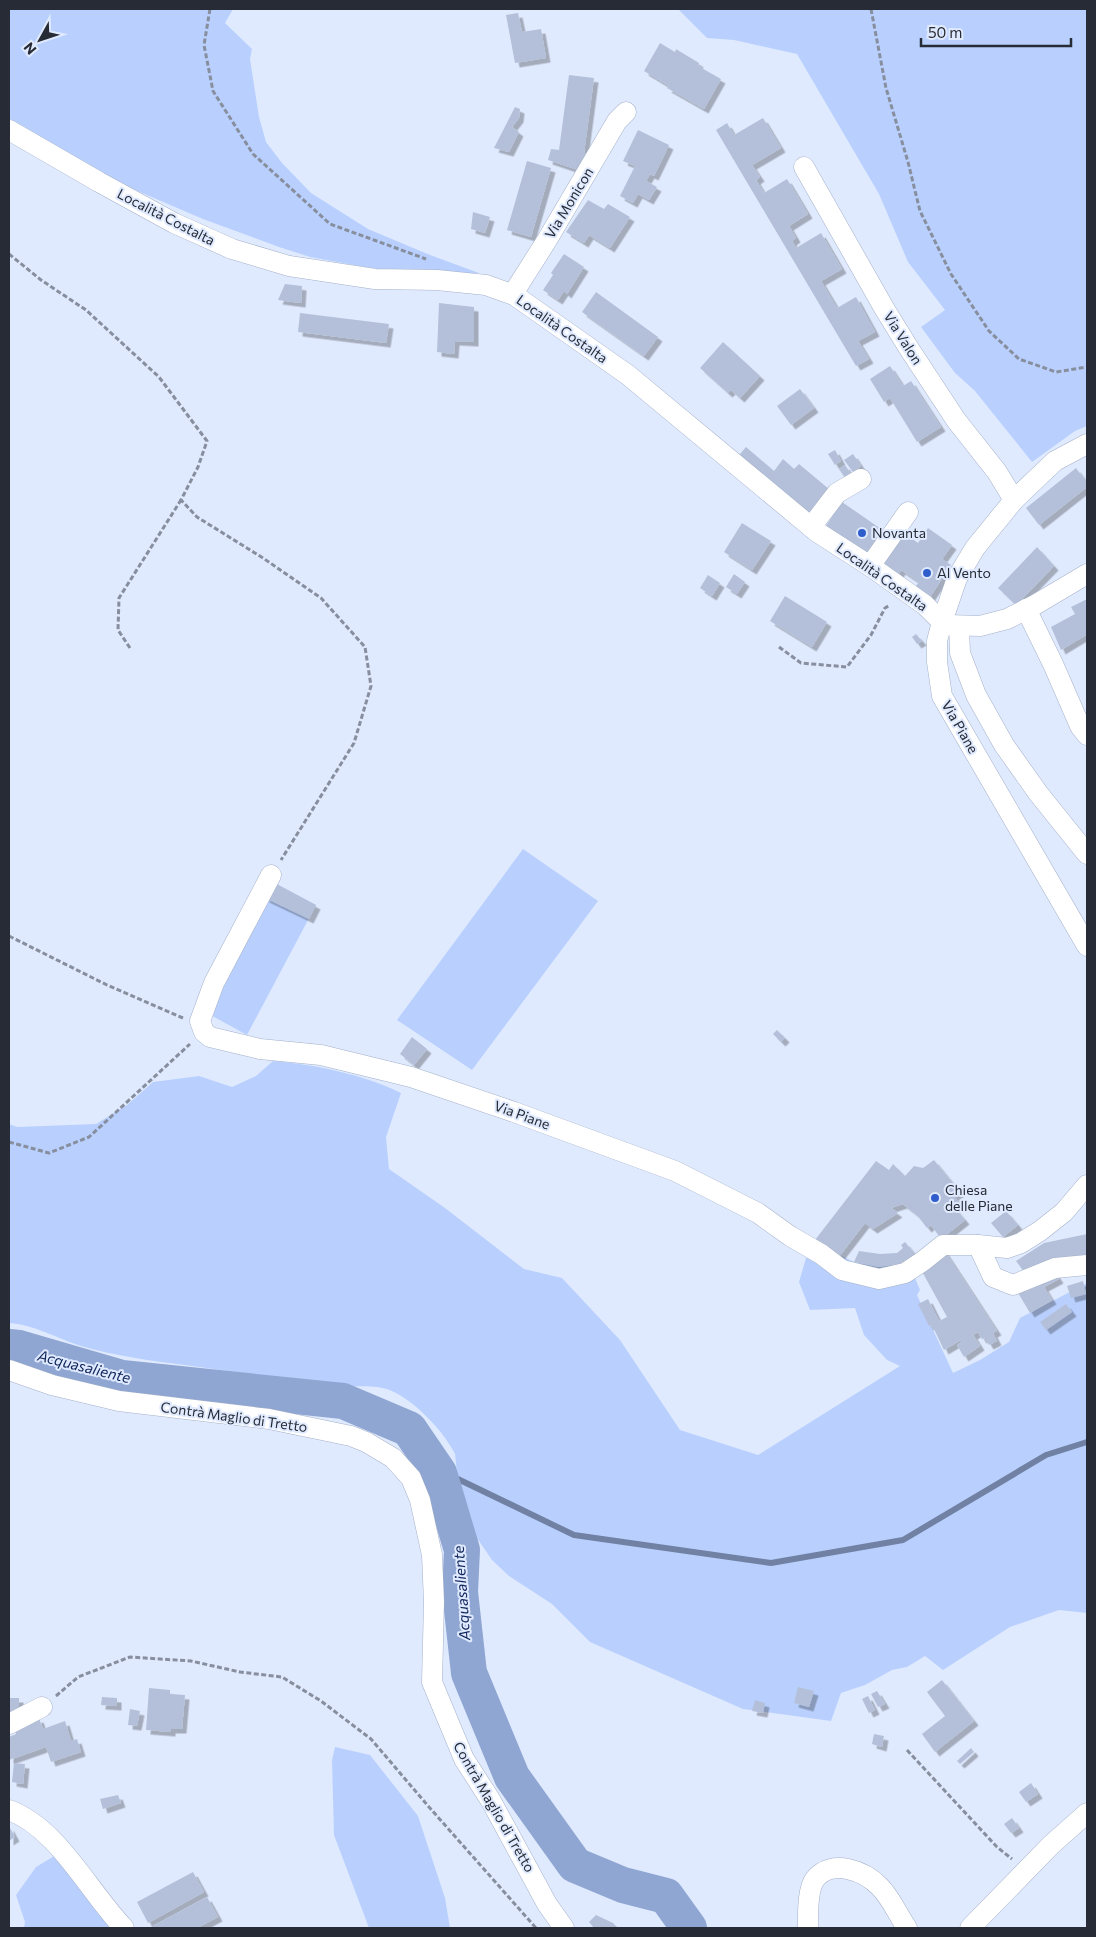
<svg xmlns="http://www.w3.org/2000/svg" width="1096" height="1937" viewBox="0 0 1096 1937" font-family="Commissioner,sans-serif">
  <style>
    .green { fill: #b9d0fe }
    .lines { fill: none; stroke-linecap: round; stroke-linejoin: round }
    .stream { stroke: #7081a3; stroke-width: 6 }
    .river { stroke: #8fa6d2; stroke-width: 36 }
    .building { fill: #b4c0d9; filter: url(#shadow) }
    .minor-casing { stroke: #a4b1c9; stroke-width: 21 }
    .path { stroke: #878e9e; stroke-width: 3; stroke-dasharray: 5 2.5; stroke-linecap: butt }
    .minor { stroke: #fff; stroke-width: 20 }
    .poi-dot { fill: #2f5dcc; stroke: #e0eaff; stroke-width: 2 }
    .labels { text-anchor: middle; stroke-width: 4; stroke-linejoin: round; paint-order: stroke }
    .street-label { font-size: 14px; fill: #262b35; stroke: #e0eaff }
    .poi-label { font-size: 14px; fill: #262b35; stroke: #e0eaff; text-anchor: start }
    .water-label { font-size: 15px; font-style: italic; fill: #0e2459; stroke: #e0eaff }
  </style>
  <defs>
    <filter id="shadow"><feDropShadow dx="4.5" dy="4.5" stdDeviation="0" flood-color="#0004"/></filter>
  </defs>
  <rect width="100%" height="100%" fill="#e0eaff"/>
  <g class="green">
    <path d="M9,9H233L225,23L252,49L250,59L259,117L266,142L282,163L311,193L368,229L430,255L479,273L414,276L310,257L279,247L203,219L121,184L54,149L9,118Z"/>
    <path d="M678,9H1087V426L1075,431L1032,462L975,391L955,373L921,327L945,310L908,262L879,194L797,54L734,40L707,38Z"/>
    <path d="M523,849L598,901L472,1070L397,1020Z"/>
    <path d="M271,881L316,905L247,1035L205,1012Z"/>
    <path d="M273,1061C317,1065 362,1074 401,1093L386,1137L389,1169L445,1208L524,1269L562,1278L620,1340L680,1430L758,1455L900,1366L887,1360L864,1335L855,1308L810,1310L799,1282L811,1241L854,1262L877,1266L909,1264L920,1290L917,1295L953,1373L980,1360L1009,1342L1020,1318L1087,1283V1613L1059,1610L1010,1627L943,1670L925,1656L907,1667L892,1670L865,1685L841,1693L831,1721L743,1709L590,1642L552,1604L509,1576L492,1560L479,1541L465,1526L461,1513L455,1454C444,1432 417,1403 394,1392C373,1382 346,1389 323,1386C293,1383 264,1376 234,1372C185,1364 136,1361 88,1348C61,1341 37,1325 9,1323V1124L17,1127L96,1124L127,1105L153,1082L199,1076L232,1087L256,1076Z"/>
    <path d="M335,1747L370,1755L418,1816L445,1898L450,1928H369L334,1835L332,1760Z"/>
    <path d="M64,1850L130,1928H24L25,1922L16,1895L36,1867Z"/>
  </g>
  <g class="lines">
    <path class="stream" d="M435,1468L574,1535L771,1563L903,1540L1046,1455L1087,1442"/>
    <path class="river" d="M9,1347L19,1348L122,1378L343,1401L409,1429L439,1473L462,1550L460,1592L469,1673L512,1777L575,1865L623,1885L666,1896L689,1928"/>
  </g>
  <g class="building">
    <path d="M518,13L522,32L541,29L546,58L515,63L506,15Z"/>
    <path d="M660,43L675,52L676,49L699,63L698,66L721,79L704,109L667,88L669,86L644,71Z"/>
    <path d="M569,75L594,78L584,153L587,154L581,171L548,160L551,149L559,150Z"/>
    <path d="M515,107L520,109L519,118L512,127L519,132L509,152L494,148Z"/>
    <path d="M763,118L781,148L752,165L760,177L756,180L764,193L787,179L808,214L789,226L796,238L792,241L796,248L821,233L842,269L821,281L837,308L856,297L875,332L858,341L869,359L856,366L716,130L727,123L734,135Z"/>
    <path d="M638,130L669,145L654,176L650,174L646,181L657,187L649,200L638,194L633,203L620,196L635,166L623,161Z"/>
    <path d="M527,161L551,168L531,237L507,230Z"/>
    <path d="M588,200L604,209L608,204L630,217L610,248L589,235L584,243L566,232Z"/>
    <path d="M473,212L490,217L485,233L471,229Z"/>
    <path d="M564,254L584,267L567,294L564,291L558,300L543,290L553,275L551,273Z"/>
    <path d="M285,284L302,286L301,303L278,300Z"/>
    <path d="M596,292L658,337L644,356L582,312Z"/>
    <path d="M439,303L474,307V342L455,341L454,354L437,352Z"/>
    <path d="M300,313L389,324L386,343L298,332Z"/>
    <path d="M723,342L760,376L740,398L731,390L728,393L700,368Z"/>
    <path d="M890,366L903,386L911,381L941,427L917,442L890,398L884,402L870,379Z"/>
    <path d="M800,389L814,408L791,425L777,406Z"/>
    <path d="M746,447L774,471L783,459L794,469L799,464L830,490L806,518L736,459Z"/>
    <path d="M835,450L841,461L835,465L828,454Z"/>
    <path d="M853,454L861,466L853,472L844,460Z"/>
    <path d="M845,465L851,474L845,478L839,469Z"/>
    <path d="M1076,468L1087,483V487L1039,525L1026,508Z"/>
    <path d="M842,502L884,531L868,555L826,526Z"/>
    <path d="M742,523L771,541L752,570L724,552Z"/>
    <path d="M928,528L952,545L942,559L951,565L928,600L913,590L919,582L901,570L896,579L880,569L904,533L918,543Z"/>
    <path d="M1037,547L1054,566L1016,605L998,588Z"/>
    <path d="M734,574L745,582L737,594L726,587Z"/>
    <path d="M708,575L720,583L712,596L700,588Z"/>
    <path d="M785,596L827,622L812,647L770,621Z"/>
    <path d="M1087,599L1086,635L1061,650L1051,627L1075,614L1071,607Z"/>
    <path d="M916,634L922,641L917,644L912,637Z"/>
    <path d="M271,881L316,905L309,919L265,898Z"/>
    <path d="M777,1030L785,1038L781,1042L773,1034Z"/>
    <path d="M412,1037L427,1049L414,1065L400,1054Z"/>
    <path d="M934,1160L960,1192L954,1196L959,1203L954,1207L965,1220L941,1239L931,1225L927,1228L917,1215L903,1204L891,1208L898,1213L873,1229L865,1223L838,1258L815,1240L876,1161L889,1170L893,1164L905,1176L914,1166L923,1168Z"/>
    <path d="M1006,1211L1018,1225L1003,1237L991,1223Z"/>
    <path d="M1087,1234V1257L1027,1276L1016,1261L1044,1243Z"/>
    <path d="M905,1242L916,1255L904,1263L879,1267L854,1262L859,1251L880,1254L897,1253L903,1248L901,1245Z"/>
    <path d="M944,1250L997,1331L993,1333L997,1341L989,1345L985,1338L982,1339L978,1332L973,1335L980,1346L964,1357L957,1345L962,1342L961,1340L944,1350L932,1325L929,1326L918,1304L928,1299L939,1321L947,1317L919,1266Z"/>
    <path d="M1054,1271L1059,1279L1044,1287L1052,1300L1030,1313L1017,1291Z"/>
    <path d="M1083,1281L1086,1294L1071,1298L1067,1286Z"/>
    <path d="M1066,1304L1072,1312L1046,1330L1040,1322Z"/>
    <path d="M942,1680L974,1721L935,1752L922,1734L945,1716L927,1692Z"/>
    <path d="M798,1687L814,1691L809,1707L794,1703Z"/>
    <path d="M149,1688L170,1690V1694L185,1695L182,1729H171V1732L146,1730Z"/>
    <path d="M877,1691L885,1704L878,1707L871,1694Z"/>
    <path d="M868,1696L875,1710L869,1713L862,1699Z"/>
    <path d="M102,1697L117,1698V1706L101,1705Z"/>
    <path d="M9,1698H19V1717L9,1720Z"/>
    <path d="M755,1700L765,1703L763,1713L752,1711Z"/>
    <path d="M130,1709L140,1711L137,1726L128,1725Z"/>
    <path d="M39,1718L43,1729L65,1721L71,1741L77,1739L81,1752L51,1762L46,1747L9,1760V1737L16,1734L14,1727Z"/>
    <path d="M874,1734L884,1736L882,1747L872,1744Z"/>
    <path d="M971,1748L974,1752L960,1764L957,1761Z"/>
    <path d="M14,1763L25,1764L23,1784L12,1782Z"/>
    <path d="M1031,1783L1038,1794L1026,1802L1019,1792Z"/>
    <path d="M118,1795L121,1803L103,1809L100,1799Z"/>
    <path d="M1012,1818L1019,1828L1011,1833L1004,1824Z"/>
    <path d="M9,1826L15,1837L9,1841Z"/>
    <path d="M193,1872L204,1892L148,1923L137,1902Z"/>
    <path d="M207,1897L218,1917L197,1928H149Z"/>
    <path d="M596,1915L613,1923L618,1928H594L589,1922Z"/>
  </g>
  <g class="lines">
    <g class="minor-casing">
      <g id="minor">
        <path d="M9,130L99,182L174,223L232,249L289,266L375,279L437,280L486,285L514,295L628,375L817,532L870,566L911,595L925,605L942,622L948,625L980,626L1007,619L1033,606L1087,574"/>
        <path d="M804,167L884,308L908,347L956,420L997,472L1014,500"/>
        <path d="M514,295L516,289L547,240L617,121L626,112"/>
        <path d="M1087,444L1055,461L1014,500L975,548L957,578L942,622L937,641V662L942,696L1087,946"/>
        <path d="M811,527L837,493L861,479"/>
        <path d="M870,566L908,512"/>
        <path d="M1026,609L1053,664L1080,726L1087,735"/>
        <path d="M959,626L960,653L976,695L1004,745L1038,793L1087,854"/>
        <path d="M271,875L214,983L200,1021L204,1032L210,1037L260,1049L321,1055L411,1077L514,1112L675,1171L758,1213L790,1236L821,1254L842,1270L879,1279L905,1273L923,1261L943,1245H978L1007,1248L1021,1243L1040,1231L1064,1212L1087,1185"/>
        <path d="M978,1245L993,1277L1013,1285L1055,1268L1087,1265"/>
        <path d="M9,1370L52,1385L119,1401L269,1419L351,1436L366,1442L393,1458L411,1478L420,1500L432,1555L434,1602L432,1682L464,1759L491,1801L547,1904L564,1928"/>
        <path d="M9,1724L42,1707"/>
        <path d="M9,1810C58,1828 89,1892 124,1928"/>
        <path d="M808,1928C808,1915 807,1890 815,1879C832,1858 865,1871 880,1887C891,1898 898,1915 907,1928"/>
        <path d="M970,1928L1051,1845L1087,1813"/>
      </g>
    </g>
    <g class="path">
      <path d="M210,9L204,45L213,91L253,154L330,224L426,259"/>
      <path d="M871,9L886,88L908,162L920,211L951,274L989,331L1019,359L1056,372L1087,367"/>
      <path d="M9,254L41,280L86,310L159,377L207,441L198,467L181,500L197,517L263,558L321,598L365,647L371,686L354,743L281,860"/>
      <path d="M779,647L801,663L847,667L871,635L885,608L890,605"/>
      <path d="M130,648L118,630L119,598L181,500"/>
      <path d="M9,936L107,985L183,1018"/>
      <path d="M9,1142L49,1153L89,1137L190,1044"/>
      <path d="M56,1696L78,1677L130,1657L191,1661L240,1672L282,1677L321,1701L371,1739L429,1807L536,1928"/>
      <path d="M907,1750L997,1847L1012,1859"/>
    </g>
    <use href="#minor" class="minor"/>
  </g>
  <g class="poi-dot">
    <circle cx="862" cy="533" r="5"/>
    <circle cx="927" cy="573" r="5"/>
    <circle cx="935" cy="1198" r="5"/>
  </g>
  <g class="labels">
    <g class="street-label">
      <text transform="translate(569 203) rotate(-59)" y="5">Via Monicon</text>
      <text transform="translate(166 217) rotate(27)" y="5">Località Costalta</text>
      <text transform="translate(562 329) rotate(35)" y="5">Località Costalta</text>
      <text transform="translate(903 338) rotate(58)" y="5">Via Valon</text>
      <text transform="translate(882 577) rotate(35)" y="5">Località Costalta</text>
      <text transform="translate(960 727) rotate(60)" y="5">Via Piane</text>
      <text transform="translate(522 1115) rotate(20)" y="5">Via Piane</text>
      <text transform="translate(234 1417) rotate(8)" y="5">Contrà Maglio di Tretto</text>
      <text transform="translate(494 1807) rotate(60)" y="5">Contrà Maglio di Tretto</text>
    </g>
    <g class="poi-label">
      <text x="872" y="538">Novanta</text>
      <text x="937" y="578">Al Vento</text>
      <text x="945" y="1195">Chiesa<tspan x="945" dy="16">delle Piane</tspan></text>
    </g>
    <g class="water-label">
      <text transform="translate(84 1367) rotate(14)" y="5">Acquasaliente</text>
      <text transform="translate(462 1593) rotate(-94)" y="5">Acquasaliente</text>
    </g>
  </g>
  <rect width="1096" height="1937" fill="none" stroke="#262b35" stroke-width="20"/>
  <g transform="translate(40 40) rotate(230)" stroke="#e0eaff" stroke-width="4" paint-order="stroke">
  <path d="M0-4L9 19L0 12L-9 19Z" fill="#262b35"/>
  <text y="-8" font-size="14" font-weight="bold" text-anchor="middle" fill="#262b35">N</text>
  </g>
  <path d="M921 38v8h150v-8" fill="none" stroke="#262b35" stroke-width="2.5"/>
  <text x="928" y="38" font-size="15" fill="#262b35" stroke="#e0eaff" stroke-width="4" paint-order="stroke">50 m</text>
</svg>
